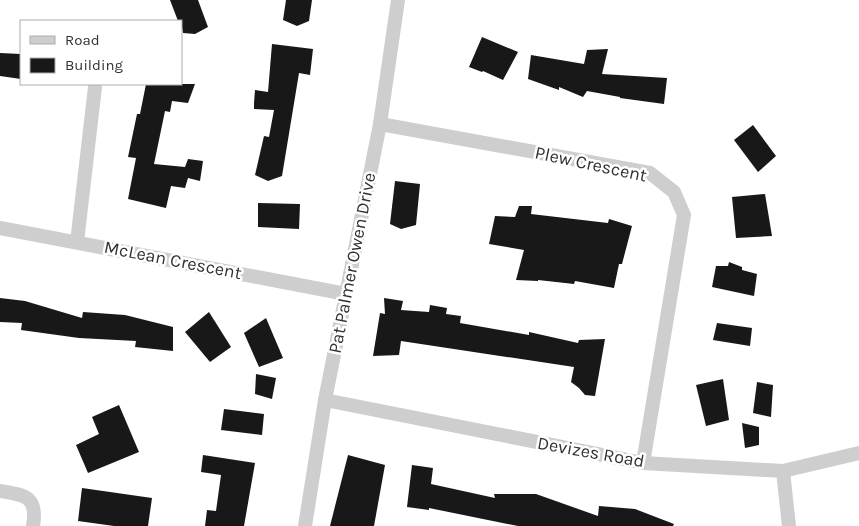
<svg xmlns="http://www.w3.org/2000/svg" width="859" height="526" viewBox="0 0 859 526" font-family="Karla,sans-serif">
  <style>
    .building { fill: #181818 }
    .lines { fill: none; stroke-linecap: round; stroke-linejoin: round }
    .street { stroke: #cecece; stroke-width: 14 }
    .labels { text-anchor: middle; stroke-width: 5; stroke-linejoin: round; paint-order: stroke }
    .street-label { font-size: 18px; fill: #313131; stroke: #fff }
  </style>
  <rect width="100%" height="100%" fill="#fff"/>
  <g class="building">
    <path d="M170,0H198L208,27L195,34L183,33L181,21H178Z"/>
    <path d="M286,0H312L309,21L297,26L283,20Z"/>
    <path d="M482,37L518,52L503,80L483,71L482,72L469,67Z"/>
    <path d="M272,44L313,49L310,75L299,73L282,176L268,181L255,175L264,136L269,137L274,110L254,109V103L255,90L268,92Z"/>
    <path d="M608,49L602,74L667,78L664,104L620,98V97L587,91L583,97L559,87V90L528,79L531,55L584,64L587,50Z"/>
    <path d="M0,53L21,54V79L0,76Z"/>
    <path d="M146,84H195L188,103L172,101L170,112L165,111L154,164L185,167L188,159L203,161L200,181L188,178L185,188L171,186L166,208L128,199L136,158L128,157L137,114H140Z"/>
    <path d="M753,125L776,156L758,172L734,140Z"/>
    <path d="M395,181L420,184L416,225L401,229L390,224Z"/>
    <path d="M765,194L772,236L736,238L732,197Z"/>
    <path d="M258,203L300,204L299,229L258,227Z"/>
    <path d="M519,206H532L531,214L608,223L609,219L632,226L622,264H619L614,288L575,281L574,284L538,280V281L516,280L524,250L489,244L495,216L515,217Z"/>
    <path d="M729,262L742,267V270L757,274L754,296L712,287L716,266H728Z"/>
    <path d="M0,298L25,301L82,318L83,312L125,315L173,327V351L135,347L136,341L79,338L21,330L22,323L0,322Z"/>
    <path d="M384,298L403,301L401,310L429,312L430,305L447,308L446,314L461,316L460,323L529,335V332L578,343L579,340L605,339L595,396L585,395L579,388L571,382L574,367L401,341L399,355L373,356L380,313L385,314Z"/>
    <path d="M209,312L231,347L210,362L185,332Z"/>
    <path d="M266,318L283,358L259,367L244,333Z"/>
    <path d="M717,323L752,328L750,346L713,340Z"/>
    <path d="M256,374L276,378L272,399L255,394Z"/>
    <path d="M723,379L729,420L706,426L696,385Z"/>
    <path d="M757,382L773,385L771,417L753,413Z"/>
    <path d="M119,405L139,452L88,473L76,445L99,434L92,417Z"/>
    <path d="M224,409L264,414L262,435L221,430Z"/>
    <path d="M742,423L759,427V445L745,448Z"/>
    <path d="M203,455L255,463L244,526H205L207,510L216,511L221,475L201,472Z"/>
    <path d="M348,455L385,465L374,526H330Z"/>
    <path d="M412,465L433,468L431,484L495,498L494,494H536L598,516L599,506L635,509L674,524L673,526H518L429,508V510L407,507Z"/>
    <path d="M82,488L152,498L148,526H114L78,521Z"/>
  </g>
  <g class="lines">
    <g class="street">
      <path d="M380,124L650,173L674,192L684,215L643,463"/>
      <path d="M0,228L346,294"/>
      <path d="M77,242L95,87"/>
      <path d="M325,400L643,463L783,471L859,453"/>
      <path d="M783,471L789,526"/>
      <path d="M0,491C25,495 38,496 33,526"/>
      <path d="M305,526L325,400L380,124L398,0"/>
    </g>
  </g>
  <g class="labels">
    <g class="street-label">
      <text transform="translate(591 164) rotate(12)" y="6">Plew Crescent</text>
      <text transform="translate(173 260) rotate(11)" y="6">McLean Crescent</text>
      <text transform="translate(352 263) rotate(-79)" y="6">Pat Palmer Owen Drive</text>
      <text transform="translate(591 452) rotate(10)" y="6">Devizes Road</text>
    </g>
  </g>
  <rect x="20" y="20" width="162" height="65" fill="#ffffff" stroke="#adadad"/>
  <rect x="30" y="36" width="25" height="8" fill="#cecece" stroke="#adadad"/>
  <text x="65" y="45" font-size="15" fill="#313131">Road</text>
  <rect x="30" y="58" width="25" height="15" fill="#181818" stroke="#adadad"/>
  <text x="65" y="70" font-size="15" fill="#313131">Building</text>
</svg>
